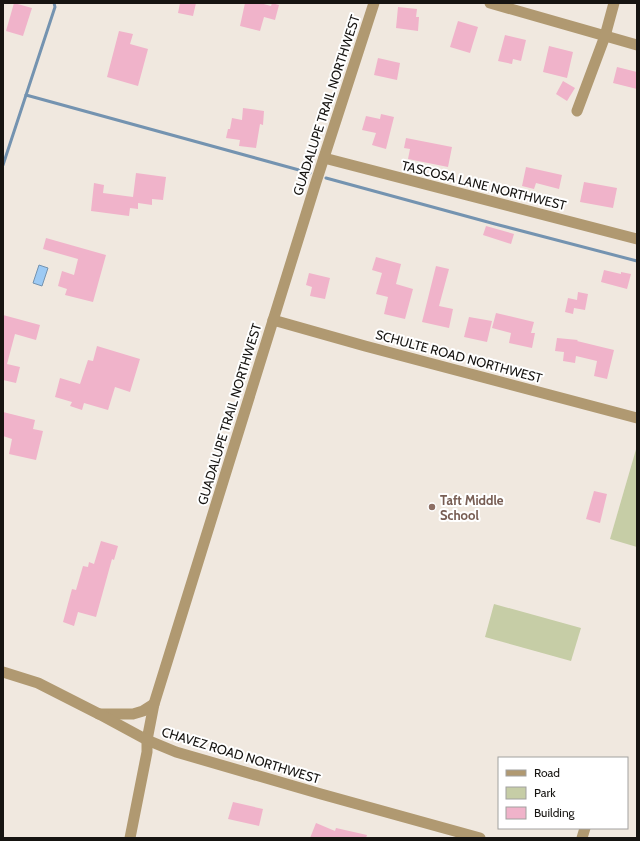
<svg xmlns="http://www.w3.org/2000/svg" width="640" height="841" viewBox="0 0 640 841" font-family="Cabin,sans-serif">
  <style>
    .green { fill: #c6cda6 }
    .water { fill: #9dcaf4; stroke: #7493b0 }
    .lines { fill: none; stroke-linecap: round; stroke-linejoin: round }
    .stream { stroke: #7493b0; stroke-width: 3 }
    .building { fill: #f0b3ca }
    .minor { stroke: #b09971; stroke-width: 11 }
    .tertiary { stroke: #b09971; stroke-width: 11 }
    .education-dot { fill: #8d6e63; stroke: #fff; stroke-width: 1.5 }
    .labels { text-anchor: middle; stroke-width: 4; stroke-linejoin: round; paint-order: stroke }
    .street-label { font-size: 13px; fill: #161411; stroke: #fff }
    .education-label { font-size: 13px; font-weight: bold; fill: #785e54; stroke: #fff; text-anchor: start }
  </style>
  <rect width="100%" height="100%" fill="#f0e8df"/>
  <g class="green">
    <path d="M637,446V547L610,539Z"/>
    <path d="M494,604L581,628L571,661L485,637Z"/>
  </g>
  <path class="water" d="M39,265L48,268L42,286L33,283Z"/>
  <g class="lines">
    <g class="stream">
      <path d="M26,95L310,173"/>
      <path d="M3,165L55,7L54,3"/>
      <path d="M326,178L495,224L637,261"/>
    </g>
  </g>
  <g class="building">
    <path d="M14,3L32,8L23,36L6,31Z"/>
    <path d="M180,3H196L193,16L178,13Z"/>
    <path d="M245,3H260L271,6L272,3L279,5L275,20L264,17L260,31L240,26Z"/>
    <path d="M398,7L417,9L416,17H419L418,31L396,28Z"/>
    <path d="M458,21L478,27L470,53L450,47Z"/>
    <path d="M119,31L133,34L130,44L148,49L138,86L107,77Z"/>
    <path d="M505,35L526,40L521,61L513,59L512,64L498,61Z"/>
    <path d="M549,46L573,52L567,78L543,72Z"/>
    <path d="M378,58L400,63L397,80L374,75Z"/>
    <path d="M617,67L637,72V89L613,83Z"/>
    <path d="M563,81L575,88L567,101L556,94Z"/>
    <path d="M243,108L264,111L263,125L260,124L256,148L239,146L240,140L226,138L228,129H230L232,118L242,120Z"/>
    <path d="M381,114L394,117L386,149L372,145L376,133L362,130L366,116L380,119Z"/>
    <path d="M406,138L452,147L448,167L408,159L410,149L404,148Z"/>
    <path d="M526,167L562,175L559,189L536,183L534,189L522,186Z"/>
    <path d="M136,173L166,177L163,200L152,199V205L138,203V209L130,208L129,216L91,211L94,183L104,185L103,193L133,197Z"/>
    <path d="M584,182L617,188L613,208L580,202Z"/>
    <path d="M486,226L514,234L511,244L483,235Z"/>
    <path d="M46,238L106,255L93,302L65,295L67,289L58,286L62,271L74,275L78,259L43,249Z"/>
    <path d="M376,257L401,264L396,284L413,289L405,319L384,314L388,297L376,294L382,273L372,270Z"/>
    <path d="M436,266L449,269L439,306L453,309L449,328L422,322Z"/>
    <path d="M604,270L621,274V272L631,274L627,289L601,282Z"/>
    <path d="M309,273L330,278L325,299L310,296L312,287L306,285Z"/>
    <path d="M578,292L588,294L585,310L574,308L573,314L565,312L568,298L577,300Z"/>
    <path d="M496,313L534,322L531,333H535L532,348L509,343L511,333L492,328Z"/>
    <path d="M3,315L40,325L36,340L15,334L7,364L20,367L16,383L3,380Z"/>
    <path d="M469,317L492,321L487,342L464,337Z"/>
    <path d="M557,338L578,340L577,341L614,350L607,379L594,376L597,361L576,356L575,363L563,361L564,352L555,351Z"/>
    <path d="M97,346L140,359L130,392L115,387L108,410L84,403L82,410L70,406L72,402L55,397L60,378L80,384L88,360L93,361Z"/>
    <path d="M3,412L35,420L33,429L43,431L36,460L9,454L12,439L3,436Z"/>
    <path d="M594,491L607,494L600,523L586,519Z"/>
    <path d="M101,541L118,546L114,560L112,559L96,617L78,612L74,626L63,622L72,589L76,590L83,566L88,567L89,562L94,564Z"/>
    <path d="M233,802L263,809L259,826L228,819Z"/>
    <path d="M316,823L335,831L336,828L367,835L366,838H310Z"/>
  </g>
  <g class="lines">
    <g class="minor">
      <path d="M490,3L637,45"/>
      <path d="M577,111L605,36L614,3"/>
      <path d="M324,158L637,239"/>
      <path d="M273,320L365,346L637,418"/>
      <path d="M99,714H133L143,711L154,704"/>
      <path d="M130,838L147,752V740L154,704L316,182L374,3"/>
      <path d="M582,838L585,828"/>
    </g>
    <path class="tertiary" d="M3,672L38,683L99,714L147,740L176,752L321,794L480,838"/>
  </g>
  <circle class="education-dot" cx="432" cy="507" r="4"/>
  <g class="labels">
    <g class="street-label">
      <text transform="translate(326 105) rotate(-72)" y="5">GUADALUPE TRAIL NORTHWEST</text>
      <text transform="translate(484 185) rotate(14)" y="5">TASCOSA LANE NORTHWEST</text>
      <text transform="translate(459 356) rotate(15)" y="5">SCHULTE ROAD NORTHWEST</text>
      <text transform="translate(229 414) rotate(-73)" y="5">GUADALUPE TRAIL NORTHWEST</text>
      <text transform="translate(241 755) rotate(17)" y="5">CHAVEZ ROAD NORTHWEST</text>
    </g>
    <g class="education-label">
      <text x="440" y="505">Taft Middle<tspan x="440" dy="15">School</tspan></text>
    </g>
  </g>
  <rect width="640" height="841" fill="none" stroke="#161411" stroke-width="8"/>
  <rect x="498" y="757" width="130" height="72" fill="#ffffff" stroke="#a2a1a0"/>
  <rect x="506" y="770" width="20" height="6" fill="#b09971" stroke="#a2a1a0"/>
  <text x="534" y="777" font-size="12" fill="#161411">Road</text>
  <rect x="506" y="787" width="20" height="12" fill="#c6cda6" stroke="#a2a1a0"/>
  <text x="534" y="797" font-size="12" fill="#161411">Park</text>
  <rect x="506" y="807" width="20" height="12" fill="#f0b3ca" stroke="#a2a1a0"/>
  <text x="534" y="817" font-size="12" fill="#161411">Building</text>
</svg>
